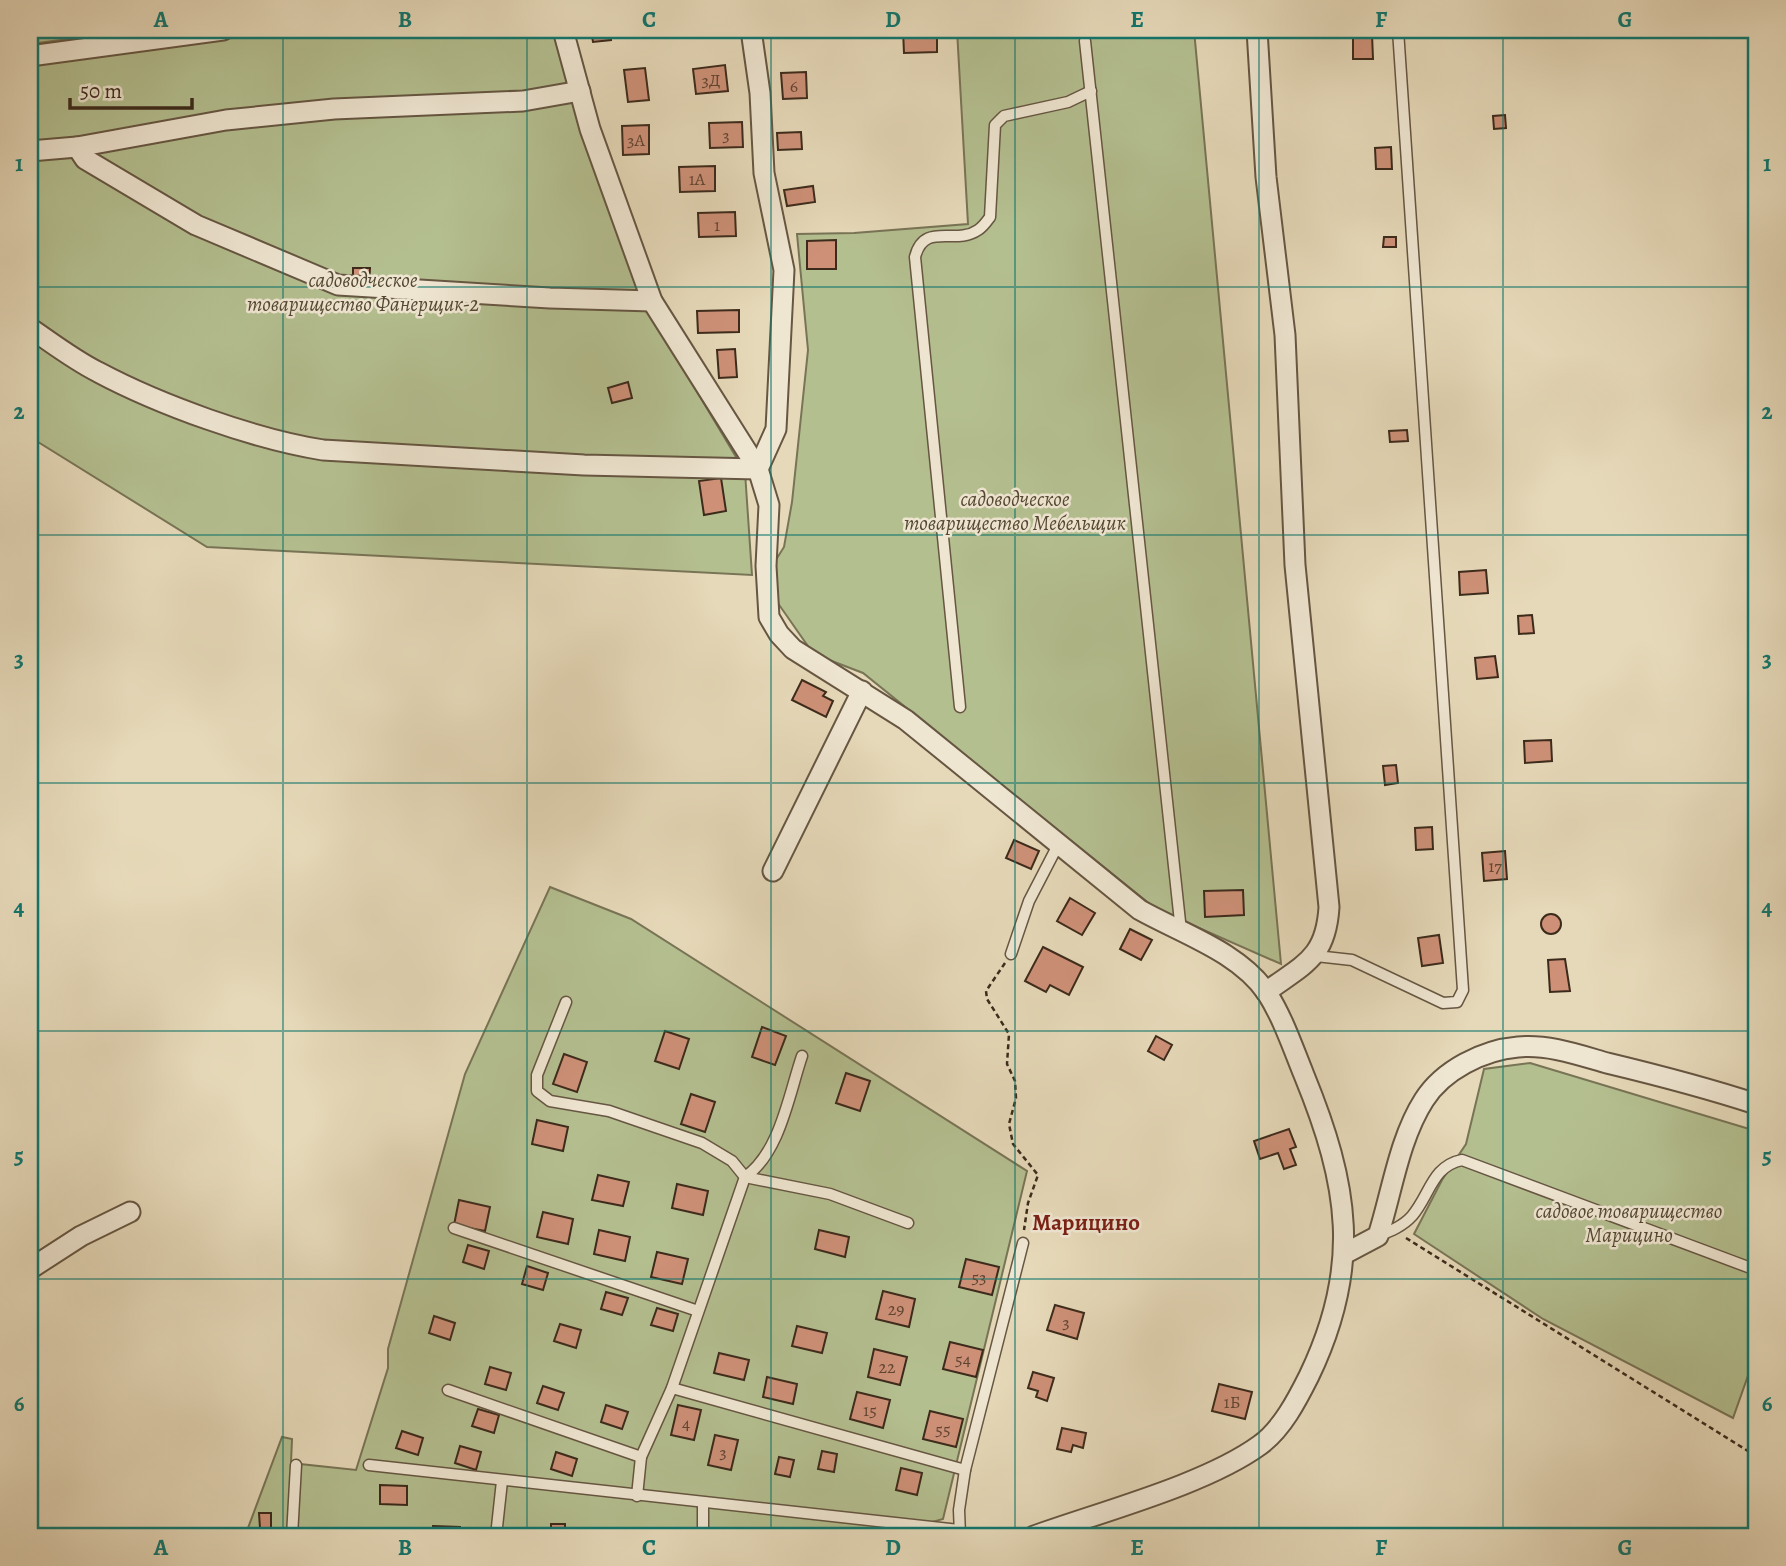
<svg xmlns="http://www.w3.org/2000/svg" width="1786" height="1566" viewBox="0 0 1786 1566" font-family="Alegreya,serif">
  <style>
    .green { fill: #b4bf90; stroke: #787456; stroke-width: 2 }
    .building { fill: #ce9178; stroke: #3c2a1b; stroke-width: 2 }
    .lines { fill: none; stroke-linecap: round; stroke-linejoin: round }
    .service-casing { stroke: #665642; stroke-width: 13 }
    .minor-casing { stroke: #665642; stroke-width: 23 }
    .path { stroke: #3c2a1b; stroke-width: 2.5; stroke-dasharray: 5 3.5; stroke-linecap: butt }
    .service { stroke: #efe6d2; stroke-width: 10 }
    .minor { stroke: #efe6d2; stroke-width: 19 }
    .grid { fill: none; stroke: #0f766e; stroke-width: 2; stroke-opacity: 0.55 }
    .labels { text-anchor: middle; stroke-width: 5; stroke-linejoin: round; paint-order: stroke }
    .number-label { font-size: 18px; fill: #604432 }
    .park-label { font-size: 21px; font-style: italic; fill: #544832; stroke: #efe6d2 }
    .neighbourhood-label { font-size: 23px; font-weight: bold; fill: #7a1f14; stroke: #efe6d2 }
    .neatline { fill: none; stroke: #0f766e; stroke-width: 2.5 }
    .grid-label { font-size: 23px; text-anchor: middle; font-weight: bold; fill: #0f766e }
  </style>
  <rect width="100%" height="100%" fill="#e6d9b9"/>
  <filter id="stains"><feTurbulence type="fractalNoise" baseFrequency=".00286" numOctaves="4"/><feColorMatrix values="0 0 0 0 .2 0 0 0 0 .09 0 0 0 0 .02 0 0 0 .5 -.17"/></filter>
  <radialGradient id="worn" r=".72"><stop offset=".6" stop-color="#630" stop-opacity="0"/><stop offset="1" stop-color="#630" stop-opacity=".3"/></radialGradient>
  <g class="green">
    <path d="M30,30H137L30,44Z"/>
    <path d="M292,30H557L653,318L745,472L752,575L207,547L30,437V65Z"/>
    <path d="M957,30H1194L1281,964L1156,909L863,673L824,658L810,649L775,599L774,563L784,547L792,502L808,350L797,234L854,233L968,224Z"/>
    <path d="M550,887L631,919L1027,1171L943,1519L904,1530V1536H245L282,1437L292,1439L291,1463L356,1470L388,1368V1349L465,1074Z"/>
    <path d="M1530,1063L1756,1131V1353L1733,1418L1543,1319L1414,1234L1442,1180L1466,1144L1484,1069Z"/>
  </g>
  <g class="building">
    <path d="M591,30H610L611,40L593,42Z"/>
    <path d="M769,30H804V32L769,36Z"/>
    <path d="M903,30H937V52L904,53Z"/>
    <path d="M1353,34H1372L1373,59H1353Z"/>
    <path d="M725,65L728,91L696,94L693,69Z"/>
    <path d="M645,68L649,100L628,102L624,70Z"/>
    <path d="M806,72L807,98L783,99L781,73Z"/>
    <path d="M1505,115L1506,128L1494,129L1493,116Z"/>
    <path d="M742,122L743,147L710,148L709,123Z"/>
    <path d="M649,125V154L623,155L622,126Z"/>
    <path d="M801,132L802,149L778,150L777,133Z"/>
    <path d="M1391,147L1392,169H1376L1375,148Z"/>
    <path d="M715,166V191L680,192L679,167Z"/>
    <path d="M813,186L815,202L787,206L784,190Z"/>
    <path d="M735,212L736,236L699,237L698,213Z"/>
    <path d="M1384,237H1396V247H1383Z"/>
    <path d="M836,240V269H807V241Z"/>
    <path d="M353,268H370L369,284H353Z"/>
    <path d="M739,310V332L698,333L697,311Z"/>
    <path d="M735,349L737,377L719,378L717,350Z"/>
    <path d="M628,382L632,398L612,403L608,388Z"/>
    <path d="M1407,430L1408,441L1390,442L1389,431Z"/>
    <path d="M721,478L726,511L704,515L699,481Z"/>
    <path d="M1486,570L1488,593L1460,595L1459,572Z"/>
    <path d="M1532,615L1534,633L1519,634L1518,616Z"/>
    <path d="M1495,656L1498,677L1477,679L1475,658Z"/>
    <path d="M802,680L826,692L823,696L833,701L826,717L792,700Z"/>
    <path d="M1551,740L1552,761L1525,763L1524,741Z"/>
    <path d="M1396,765L1398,783L1385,785L1383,766Z"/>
    <path d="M1432,827L1433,849L1416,850L1415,828Z"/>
    <path d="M1014,840L1039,851L1031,869L1006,858Z"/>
    <path d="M1505,851L1507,879L1484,881L1482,853Z"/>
    <path d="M1243,890L1244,915L1205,917L1204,891Z"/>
    <path d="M1070,898L1095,913L1082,935L1057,921Z"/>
    <circle cx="1551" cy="924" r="10"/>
    <path d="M1130,929L1152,940L1141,960L1120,949Z"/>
    <path d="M1439,935L1443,963L1422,966L1418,938Z"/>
    <path d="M1043,947L1083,967L1069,995L1050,985L1046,992L1025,981Z"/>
    <path d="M1565,959L1570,991L1550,992L1548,960Z"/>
    <path d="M762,1027L786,1036L775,1065L752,1057Z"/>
    <path d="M665,1031L689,1039L679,1069L655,1061Z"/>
    <path d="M1156,1036L1172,1045L1164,1060L1148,1051Z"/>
    <path d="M564,1054L587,1062L577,1092L553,1084Z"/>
    <path d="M846,1073L870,1081L860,1111L836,1103Z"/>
    <path d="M691,1094L715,1102L705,1132L681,1124Z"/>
    <path d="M537,1120L568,1127L563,1151L532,1144Z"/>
    <path d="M1289,1129L1296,1147L1290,1149L1296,1165L1284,1169L1278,1153L1260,1159L1254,1141Z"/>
    <path d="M598,1175L629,1182L623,1206L592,1200Z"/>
    <path d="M677,1184L708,1191L703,1215L672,1208Z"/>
    <path d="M459,1200L490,1207L485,1231L454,1225Z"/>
    <path d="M543,1212L573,1219L568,1244L537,1237Z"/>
    <path d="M599,1230L630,1237L625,1261L594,1254Z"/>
    <path d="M819,1230L849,1237L845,1257L815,1249Z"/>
    <path d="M468,1245L489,1251L484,1269L463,1262Z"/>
    <path d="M657,1252L688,1259L682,1284L651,1277Z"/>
    <path d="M966,1259L999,1267L992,1295L959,1287Z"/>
    <path d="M527,1266L548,1273L543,1290L522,1284Z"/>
    <path d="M883,1291L915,1299L909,1327L876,1319Z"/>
    <path d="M606,1292L628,1298L622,1315L601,1309Z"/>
    <path d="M1055,1305L1084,1313L1077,1339L1047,1330Z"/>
    <path d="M657,1308L678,1314L673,1331L651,1325Z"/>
    <path d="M434,1316L455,1323L450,1340L429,1333Z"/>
    <path d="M560,1324L581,1330L576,1348L554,1341Z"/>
    <path d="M797,1326L827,1333L822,1353L792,1346Z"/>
    <path d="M950,1342L983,1350L976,1377L943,1369Z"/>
    <path d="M874,1349L907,1357L900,1385L868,1377Z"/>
    <path d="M719,1353L749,1360L744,1380L714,1373Z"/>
    <path d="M490,1367L511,1373L506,1390L485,1384Z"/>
    <path d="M1033,1372L1054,1378L1047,1401L1036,1397L1038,1391L1028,1388Z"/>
    <path d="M767,1377L797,1384L793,1404L763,1397Z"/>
    <path d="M1219,1384L1252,1392L1245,1419L1212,1411Z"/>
    <path d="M543,1386L564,1393L558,1410L537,1403Z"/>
    <path d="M857,1392L890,1400L883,1428L850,1419Z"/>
    <path d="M606,1405L628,1412L622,1429L601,1422Z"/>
    <path d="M678,1405L701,1410L694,1440L671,1435Z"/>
    <path d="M478,1409L499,1415L494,1433L472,1426Z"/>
    <path d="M930,1411L963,1419L956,1447L923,1439Z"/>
    <path d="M1062,1428L1086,1433L1083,1448L1073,1445L1071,1452L1057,1449Z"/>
    <path d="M402,1431L423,1438L418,1455L396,1448Z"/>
    <path d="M715,1435L738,1440L731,1470L708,1465Z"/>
    <path d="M460,1446L481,1452L476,1470L455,1463Z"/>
    <path d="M822,1451L837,1454L834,1472L818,1469Z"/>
    <path d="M556,1452L577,1459L572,1476L551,1469Z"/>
    <path d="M779,1457L794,1460L790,1477L775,1474Z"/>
    <path d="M901,1468L922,1473L917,1495L896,1490Z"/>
    <path d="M380,1485L407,1486V1505L380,1504Z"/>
    <path d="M259,1513H271V1528H260Z"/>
    <rect x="551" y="1524" width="14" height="12"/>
    <path d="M433,1526L460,1527V1536H433Z"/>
    <path d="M712,1529L736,1530V1536H712Z"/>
    <path d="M610,1531L641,1532V1536H610Z"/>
  </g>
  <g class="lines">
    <g class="service-casing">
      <g id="service">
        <path d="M1085,41L1181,931"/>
        <path d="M960,707L915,257C924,221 955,246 978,230C983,227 987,221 990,217L995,125L1004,116L1068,102L1091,91"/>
        <path d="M1011,954L1029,901L1059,843"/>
        <path d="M1316,956L1352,960L1443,1003L1457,1002L1463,990L1398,30"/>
        <path d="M566,1002L537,1075V1091L550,1101L609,1111L702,1143L732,1161L745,1177L830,1194L908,1223"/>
        <path d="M454,1228L698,1311"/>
        <path d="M1378,1236C1391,1231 1403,1226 1412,1216C1430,1195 1432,1166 1462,1160L1756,1270"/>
        <path d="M672,1388L965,1470"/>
        <path d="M448,1390L641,1457"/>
        <path d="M369,1465L959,1530"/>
        <path d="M637,1496L641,1457L672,1388L745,1177C780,1153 789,1094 802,1056"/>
        <path d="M703,1503V1536"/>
        <path d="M960,1535L959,1510L965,1470L1023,1243"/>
        <path d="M292,1536L296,1465"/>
        <path d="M496,1536L502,1481"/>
      </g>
    </g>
    <g class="minor-casing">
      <g id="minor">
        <path d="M563,30L590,129L652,301L758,469L769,505L766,566L769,617L779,634L793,649L906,720L1140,910C1183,934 1239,952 1267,993C1283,1018 1293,1048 1304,1075C1349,1185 1362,1266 1309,1376C1297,1400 1282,1429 1260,1445C1205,1485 1100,1512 1034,1536"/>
        <path d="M1257,30L1266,177L1285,335L1295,565L1329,907C1326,958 1304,964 1266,992"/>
        <path d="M30,56L223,30"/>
        <path d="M77,147L85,159L196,225L338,285L550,298L652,301"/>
        <path d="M30,151L77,147L226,120L334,109L523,101L580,91"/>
        <path d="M30,328C52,343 74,360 98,372C160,405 254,439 323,450L584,465L758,469L776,429L784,270L764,173L760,93L751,30"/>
        <path d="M773,871L862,691"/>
        <path d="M1344,1254L1378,1236C1392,1192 1399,1139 1424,1100C1443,1070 1483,1050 1518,1047C1548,1044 1579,1055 1607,1063C1657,1075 1707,1088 1756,1104"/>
        <path d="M30,1269L81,1236L130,1212"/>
      </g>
    </g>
    <g class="path">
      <path d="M1005,963L986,991L987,999L1009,1034L1007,1064L1015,1081L1016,1098L1009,1124L1013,1144L1038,1175L1028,1203L1024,1230"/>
      <path d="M1406,1238L1756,1456"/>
    </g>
    <use href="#service" class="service"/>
    <use href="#minor" class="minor"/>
  </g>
  <path class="grid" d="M283,30V1536M527,30V1536M771,30V1536M1015,30V1536M1259,30V1536M1503,30V1536M30,287H1756M30,535H1756M30,783H1756M30,1031H1756M30,1279H1756"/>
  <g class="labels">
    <g class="number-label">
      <text x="711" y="86">3Д</text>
      <text x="794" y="92">6</text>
      <text x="726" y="141">3</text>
      <text x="636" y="146">3А</text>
      <text x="697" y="185">1А</text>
      <text x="717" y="231">1</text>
      <text x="1495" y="872">17</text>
      <text x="979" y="1283">53</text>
      <text x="896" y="1315">29</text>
      <text x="1066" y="1328">3</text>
      <text x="963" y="1365">54</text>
      <text x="887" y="1373">22</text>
      <text x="1232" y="1408">1Б</text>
      <text x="870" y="1416">15</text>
      <text x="686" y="1429">4</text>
      <text x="943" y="1435">55</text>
      <text x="723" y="1458">3</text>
    </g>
    <g class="park-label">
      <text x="363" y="287">садоводческое<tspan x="363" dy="24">товарищество Фанерщик-2</tspan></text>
      <text x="1015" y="506">садоводческое<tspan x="1015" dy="24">товарищество Мебельщик</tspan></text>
      <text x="1629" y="1218">садовое товарищество<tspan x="1629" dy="24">Марицино</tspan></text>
    </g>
    <g class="neighbourhood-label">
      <text x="1086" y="1230">Марицино</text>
    </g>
  </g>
  <rect width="1786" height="1566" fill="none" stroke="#e6d9b9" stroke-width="77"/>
  <path d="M70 98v10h122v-10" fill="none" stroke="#3c2a1b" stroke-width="3.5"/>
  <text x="80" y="98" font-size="21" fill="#3c2a1b" stroke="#efe6d2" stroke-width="5" paint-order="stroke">50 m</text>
  <rect x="38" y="38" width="1710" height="1490" class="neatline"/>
  <g class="grid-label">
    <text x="161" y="27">A</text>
    <text x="405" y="27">B</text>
    <text x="649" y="27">C</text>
    <text x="893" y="27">D</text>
    <text x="1137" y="27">E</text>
    <text x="1381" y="27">F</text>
    <text x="1625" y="27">G</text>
    <text x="19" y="171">1</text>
    <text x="1767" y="171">1</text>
    <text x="19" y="419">2</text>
    <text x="1767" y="419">2</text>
    <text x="19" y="667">3</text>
    <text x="1767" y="667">3</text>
    <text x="19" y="915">4</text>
    <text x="1767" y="915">4</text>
    <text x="19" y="1163">5</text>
    <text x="1767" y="1163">5</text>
    <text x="19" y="1411">6</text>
    <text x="1767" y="1411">6</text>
    <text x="161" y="1555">A</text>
    <text x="405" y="1555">B</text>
    <text x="649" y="1555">C</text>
    <text x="893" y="1555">D</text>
    <text x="1137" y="1555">E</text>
    <text x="1381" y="1555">F</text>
    <text x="1625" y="1555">G</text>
  </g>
  <rect width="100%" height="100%" filter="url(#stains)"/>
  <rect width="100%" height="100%" fill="url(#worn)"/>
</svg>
